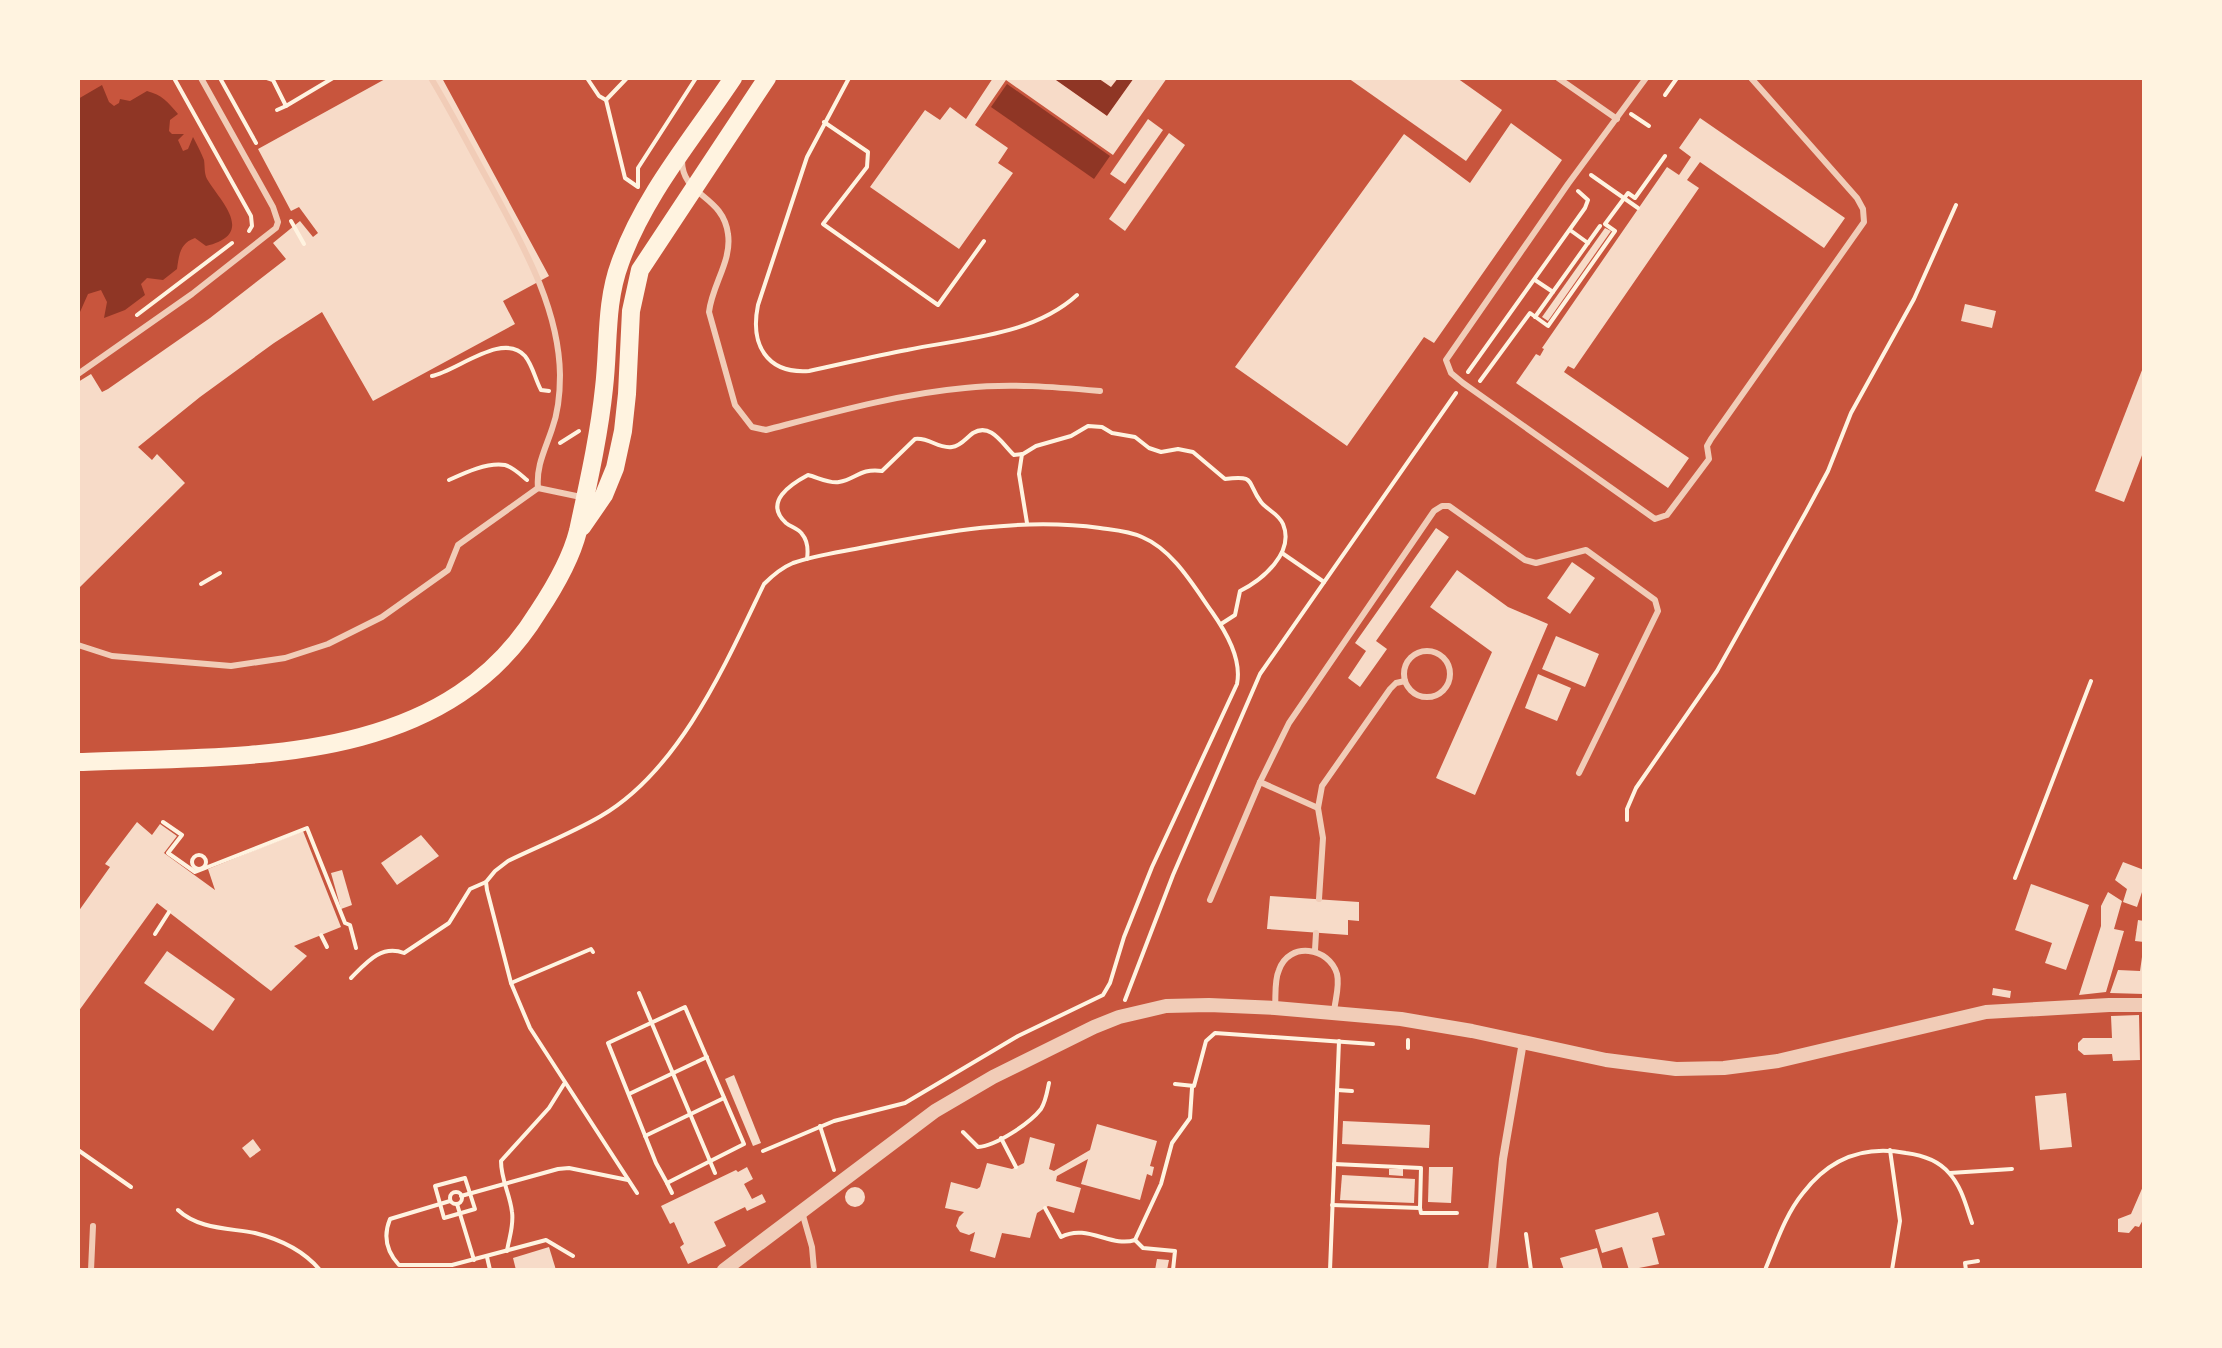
<svg xmlns="http://www.w3.org/2000/svg" width="2222" height="1348" viewBox="0 0 2222 1348" font-family="Karla,sans-serif">
  <style>
    .water { fill: #8f3625 }
    .building { fill: #f7dbc8 }
    .lines { fill: none; stroke-linecap: round; stroke-linejoin: round }
    .path { stroke: #fff3e0; stroke-width: 4 }
    .service { stroke: #f1ccb7; stroke-width: 6 }
    .minor { stroke: #f1ccb7; stroke-width: 8 }
    .tertiary { stroke: #f1ccb7; stroke-width: 14 }
    .primary { stroke: #fff3e0; stroke-width: 18 }
  </style>
  <rect width="100%" height="100%" fill="#c8553d"/>
  <g class="water">
    <path d="M1053,78H1098L1111,87L1118,78H1134L1107,116Z"/>
    <path d="M1007,84L1110,156L1094,179L991,107Z"/>
    <path d="M102,85L109,102L114,106L119,103L120,99L130,101L147,91C162,95 168,102 178,114L170,120L169,131L172,134H184L178,140L183,151L188,149L193,137C197,145 201,152 204,160C205,166 204,173 207,179C220,201 257,234 206,246L195,238C180,243 179,255 177,269L163,280L147,278L141,284L145,295L125,310L104,318L107,302L101,290L88,294L80,312L78,310V99Z"/>
  </g>
  <g class="building">
    <path d="M387,78H442L549,276L503,301L515,324L373,401L322,312L274,343L200,397L138,447L152,460L157,454L185,483L78,589V382L91,374L102,392L108,389L210,318L286,259L273,243L300,221L313,237L318,233L299,207L291,211L258,149Z"/>
    <path d="M993,78H1053L1107,116L1134,78H1167L1113,155L1006,80L975,125L1008,148L998,163L1013,173L959,249L870,187L925,110L940,120L950,107L966,119Z"/>
    <path d="M1098,78H1118L1111,87Z"/>
    <path d="M1348,78H1457L1502,110L1466,161Z"/>
    <path d="M1700,118L1845,218L1824,248L1700,162L1687,180L1699,188L1574,369L1568,366L1564,372L1689,458L1668,488L1516,383L1536,354L1540,356L1544,349L1542,348L1667,167L1679,175L1691,157L1679,148Z"/>
    <path d="M1148,119L1163,130L1125,184L1110,174Z"/>
    <path d="M1511,123L1562,160L1434,343L1424,337L1347,446L1235,367L1404,134L1470,183Z"/>
    <path d="M1169,133L1185,145L1125,231L1109,219Z"/>
    <path d="M1605,228L1611,231L1548,321L1542,317Z"/>
    <path d="M1965,304L1996,311L1992,328L1961,321Z"/>
    <path d="M2144,365V450L2124,502L2095,491Z"/>
    <path d="M1436,528L1449,537L1376,641L1387,649L1360,687L1348,678L1366,651L1355,643Z"/>
    <path d="M1572,562L1595,578L1570,614L1547,598Z"/>
    <path d="M1457,570L1508,607L1548,624L1475,795L1436,778L1492,652L1430,607Z"/>
    <path d="M1556,636L1599,654L1585,687L1542,669Z"/>
    <path d="M1538,674L1571,688L1557,721L1525,708Z"/>
    <path d="M137,822L152,835L160,824L177,836L164,853L215,890L208,869L303,831L341,927L294,946L307,956L271,991L157,903L78,1012V912L110,867L105,864Z"/>
    <path d="M421,835L439,856L397,885L381,863Z"/>
    <path d="M2123,862L2144,870V886L2137,907L2123,902L2127,889L2115,880Z"/>
    <path d="M342,870L352,905L341,909L331,873Z"/>
    <path d="M2031,884L2089,905L2066,970L2045,963L2052,943L2015,930Z"/>
    <path d="M2108,892L2122,901L2114,929L2124,931L2106,992L2079,995L2101,926V906Z"/>
    <path d="M1270,896L1359,902V921L1348,920V935L1267,929Z"/>
    <path d="M2138,920L2144,921V942L2135,941Z"/>
    <path d="M167,951L235,999L213,1031L144,983Z"/>
    <path d="M2142,957L2144,994L2110,993L2118,970L2140,971Z"/>
    <path d="M1993,988L2011,991L2010,998L1992,995Z"/>
    <path d="M2139,1015L2140,1060L2113,1061L2112,1054L2084,1055L2078,1050V1043L2083,1038H2112L2111,1016Z"/>
    <path d="M734,1075L761,1143L753,1146L725,1079Z"/>
    <path d="M2066,1093L2072,1147L2040,1150L2035,1096Z"/>
    <path d="M1343,1121L1430,1125L1429,1148L1342,1144Z"/>
    <path d="M1097,1124L1157,1141L1150,1166L1154,1167L1152,1176L1147,1174L1140,1200L1081,1184L1088,1159L1057,1176L1056,1181L1081,1188L1074,1213L1048,1206L1037,1213L1030,1238L1002,1233L995,1258L970,1251L975,1232L969,1235L960,1232L956,1226L959,1217L964,1212L945,1208L951,1182L977,1189L980,1187L987,1163L1012,1169L1024,1163L1030,1137L1055,1144L1049,1169L1054,1171L1090,1150Z"/>
    <path d="M253,1139L261,1150L250,1158L242,1148Z"/>
    <path d="M747,1167L753,1179L744,1184L752,1199L762,1194L766,1202L747,1211L745,1207L714,1222L726,1246L688,1264L680,1247L684,1244L674,1222L670,1224L661,1206L736,1170L738,1172Z"/>
    <path d="M1429,1167H1453L1451,1203L1428,1202Z"/>
    <path d="M1389,1169H1403V1176L1389,1175Z"/>
    <path d="M1342,1175L1415,1179L1414,1203L1340,1200Z"/>
    <path d="M2144,1184V1218L2139,1227L2135,1226L2129,1233L2118,1232V1219L2131,1214Z"/>
    <circle cx="855" cy="1197" r="10"/>
    <path d="M1658,1212L1665,1235L1652,1238L1659,1264L1629,1270L1622,1247L1602,1253L1595,1230Z"/>
    <path d="M549,1247L556,1270H516L513,1258Z"/>
    <path d="M1597,1248L1603,1270H1564L1560,1258Z"/>
    <path d="M1157,1259L1169,1260L1167,1270H1155Z"/>
  </g>
  <g class="lines">
    <g class="path">
      <path d="M174,78L251,216L252,226L249,231"/>
      <path d="M220,78L256,143"/>
      <path d="M267,78L273,80L286,106L333,78"/>
      <path d="M587,78L599,96L606,100"/>
      <path d="M627,78L606,100L625,178L638,187"/>
      <path d="M849,78L807,157L758,305C750,344 766,374 809,371C842,364 874,356 907,350C964,338 1032,336 1077,295"/>
      <path d="M1665,95L1677,78"/>
      <path d="M277,110L286,106"/>
      <path d="M1631,114L1649,126"/>
      <path d="M824,122L868,152L867,167L823,224L938,305L984,241"/>
      <path d="M1591,175L1638,208"/>
      <path d="M638,186V168L696,78"/>
      <path d="M291,221L304,244"/>
      <path d="M1570,230L1588,243"/>
      <path d="M1535,280L1553,292"/>
      <path d="M137,315L232,243"/>
      <path d="M1535,317L1600,226"/>
      <path d="M1468,372L1585,208L1588,200L1578,191"/>
      <path d="M432,376C457,371 503,331 525,356C533,366 535,379 541,390L549,391"/>
      <path d="M1480,381L1530,313L1548,326L1615,231L1605,224L1628,193L1635,198L1665,156"/>
      <path d="M560,443L579,431"/>
      <path d="M1022,454L1019,474L1027,523"/>
      <path d="M449,480C464,473 487,462 505,465C513,467 521,475 527,480"/>
      <path d="M1282,553L1324,582"/>
      <path d="M807,559C808,552 808,541 802,534C799,529 791,527 786,523C763,502 791,484 808,475C817,477 830,484 839,482C856,479 860,468 882,471L915,439C929,437 938,449 952,447C961,446 966,438 973,433C991,422 1003,445 1014,455L1023,454L1036,446L1071,436L1088,426L1102,427L1112,433L1135,437L1149,448L1161,452L1178,449L1193,452L1225,479C1257,475 1246,482 1261,502C1267,510 1278,513 1283,524C1295,553 1262,580 1240,591L1235,615L1221,624"/>
      <path d="M201,584L220,573"/>
      <path d="M1627,820V809L1636,788L1717,671L1806,512L1828,471L1851,413L1914,299L1956,205"/>
      <path d="M163,822L182,835L168,853L195,872L307,828L345,923L350,925L356,948"/>
      <circle cx="199" cy="862" r="7"/>
      <path d="M2015,878L2091,681"/>
      <path d="M155,934L169,912"/>
      <path d="M321,935L327,947"/>
      <path d="M351,978C366,963 381,944 404,953L449,923L470,889L486,882"/>
      <path d="M511,983L591,949L593,952"/>
      <path d="M639,993L715,1173"/>
      <path d="M1125,1000L1173,875L1260,674L1456,393"/>
      <path d="M685,1007L744,1144L667,1183L656,1163L608,1043Z"/>
      <path d="M1408,1048V1040"/>
      <path d="M1175,1084L1194,1086L1206,1041L1215,1033L1373,1044"/>
      <path d="M1337,1090L1352,1091"/>
      <path d="M629,1094L707,1057"/>
      <path d="M820,1126L834,1170"/>
      <path d="M963,1132L978,1147C996,1146 1030,1123 1041,1109C1046,1101 1047,1092 1049,1083"/>
      <path d="M645,1136L724,1098"/>
      <path d="M1001,1138L1016,1167"/>
      <path d="M78,1150L131,1187"/>
      <path d="M1890,1150L1900,1221L1892,1270"/>
      <path d="M1950,1173L2012,1169"/>
      <path d="M465,1178L475,1209L444,1218L435,1186Z"/>
      <path d="M667,1183L672,1193"/>
      <circle cx="456" cy="1198" r="6"/>
      <path d="M637,1193L530,1028L511,983L487,890L486,882L495,871L508,861C539,846 572,833 601,816C680,770 726,663 764,584C773,575 781,568 793,563C816,555 841,552 865,547C942,532 1021,517 1100,528C1114,530 1129,531 1142,537C1173,550 1193,585 1212,612C1226,632 1242,659 1237,684L1152,867L1124,937L1110,983L1103,995L1018,1036L905,1103L834,1121L763,1151"/>
      <path d="M461,1196L558,1169L569,1168L628,1180"/>
      <path d="M450,1201L390,1219C383,1236 386,1251 399,1265H452L546,1240L573,1256"/>
      <path d="M457,1204L474,1260"/>
      <path d="M1332,1205L1420,1208L1421,1168L1334,1164"/>
      <path d="M1045,1208L1061,1237C1087,1223 1111,1248 1135,1240L1161,1184L1172,1143L1190,1118L1192,1088"/>
      <path d="M1420,1208L1421,1213H1457"/>
      <path d="M178,1210C198,1229 229,1228 255,1233C279,1239 304,1251 320,1270"/>
      <path d="M1526,1234L1531,1270"/>
      <path d="M1135,1240L1143,1248L1175,1251L1173,1270"/>
      <path d="M507,1251C509,1238 514,1226 512,1212C510,1194 501,1180 501,1161L549,1108L564,1084"/>
      <path d="M487,1257L490,1270"/>
      <path d="M1330,1270L1339,1041"/>
      <path d="M1765,1270C1776,1244 1785,1215 1803,1193C1829,1159 1864,1145 1906,1153C1922,1155 1938,1160 1949,1173C1962,1187 1966,1206 1972,1223"/>
      <path d="M1966,1270L1965,1263L1978,1261"/>
    </g>
    <g class="service">
      <path d="M431,78C452,113 471,150 491,186C522,244 559,307 560,375C560,392 558,413 552,429C545,450 536,466 538,488"/>
      <path d="M1558,78L1617,119"/>
      <path d="M1646,78L1568,184L1446,360L1451,373L1463,383L1655,519L1667,515L1709,459L1707,446L1711,439L1864,222L1863,209L1857,198L1751,78"/>
      <path d="M682,159C681,197 723,194 728,234C732,261 712,285 709,312L735,405L752,427L766,430C831,413 898,394 965,388C1010,383 1055,387 1100,391"/>
      <path d="M78,374L192,294L276,228L278,222L273,207L201,78"/>
      <path d="M538,488L581,497"/>
      <path d="M78,645L112,656L231,666L285,658L328,644L382,617L448,570L458,545L538,488"/>
      <circle cx="1427" cy="674" r="23"/>
      <path d="M1260,782L1318,808"/>
      <path d="M1319,899L1323,838L1318,808L1322,786L1390,689L1396,683L1405,681"/>
      <path d="M1210,900L1260,782L1289,723L1434,511L1442,506H1449L1525,560L1536,563L1586,550L1655,600L1658,611L1579,773"/>
      <path d="M1315,950L1316,933"/>
      <path d="M1275,1008C1276,996 1274,981 1279,970C1289,941 1329,947 1337,974C1340,986 1335,1000 1334,1012"/>
      <path d="M802,1212L812,1247L814,1270"/>
      <path d="M91,1270L93,1226"/>
    </g>
    <path class="minor" d="M1492,1270L1503,1159L1523,1042"/>
    <path class="tertiary" d="M724,1270L935,1111L993,1077L1094,1027L1119,1017L1166,1006L1209,1005L1275,1008L1401,1019L1472,1031L1606,1060L1676,1069L1724,1068L1778,1061L1986,1012L2109,1005H2144"/>
    <g class="primary">
      <path d="M582,527L604,495L615,468L623,431L627,394L631,311L640,270L767,78"/>
      <path d="M78,762C239,755 441,770 538,612C554,588 571,559 578,531C588,484 599,436 604,388C609,346 605,303 620,263C644,195 693,138 733,78"/>
    </g>
  </g>
  <rect width="2222" height="1348" fill="none" stroke="#fff3e0" stroke-width="160"/>
</svg>
